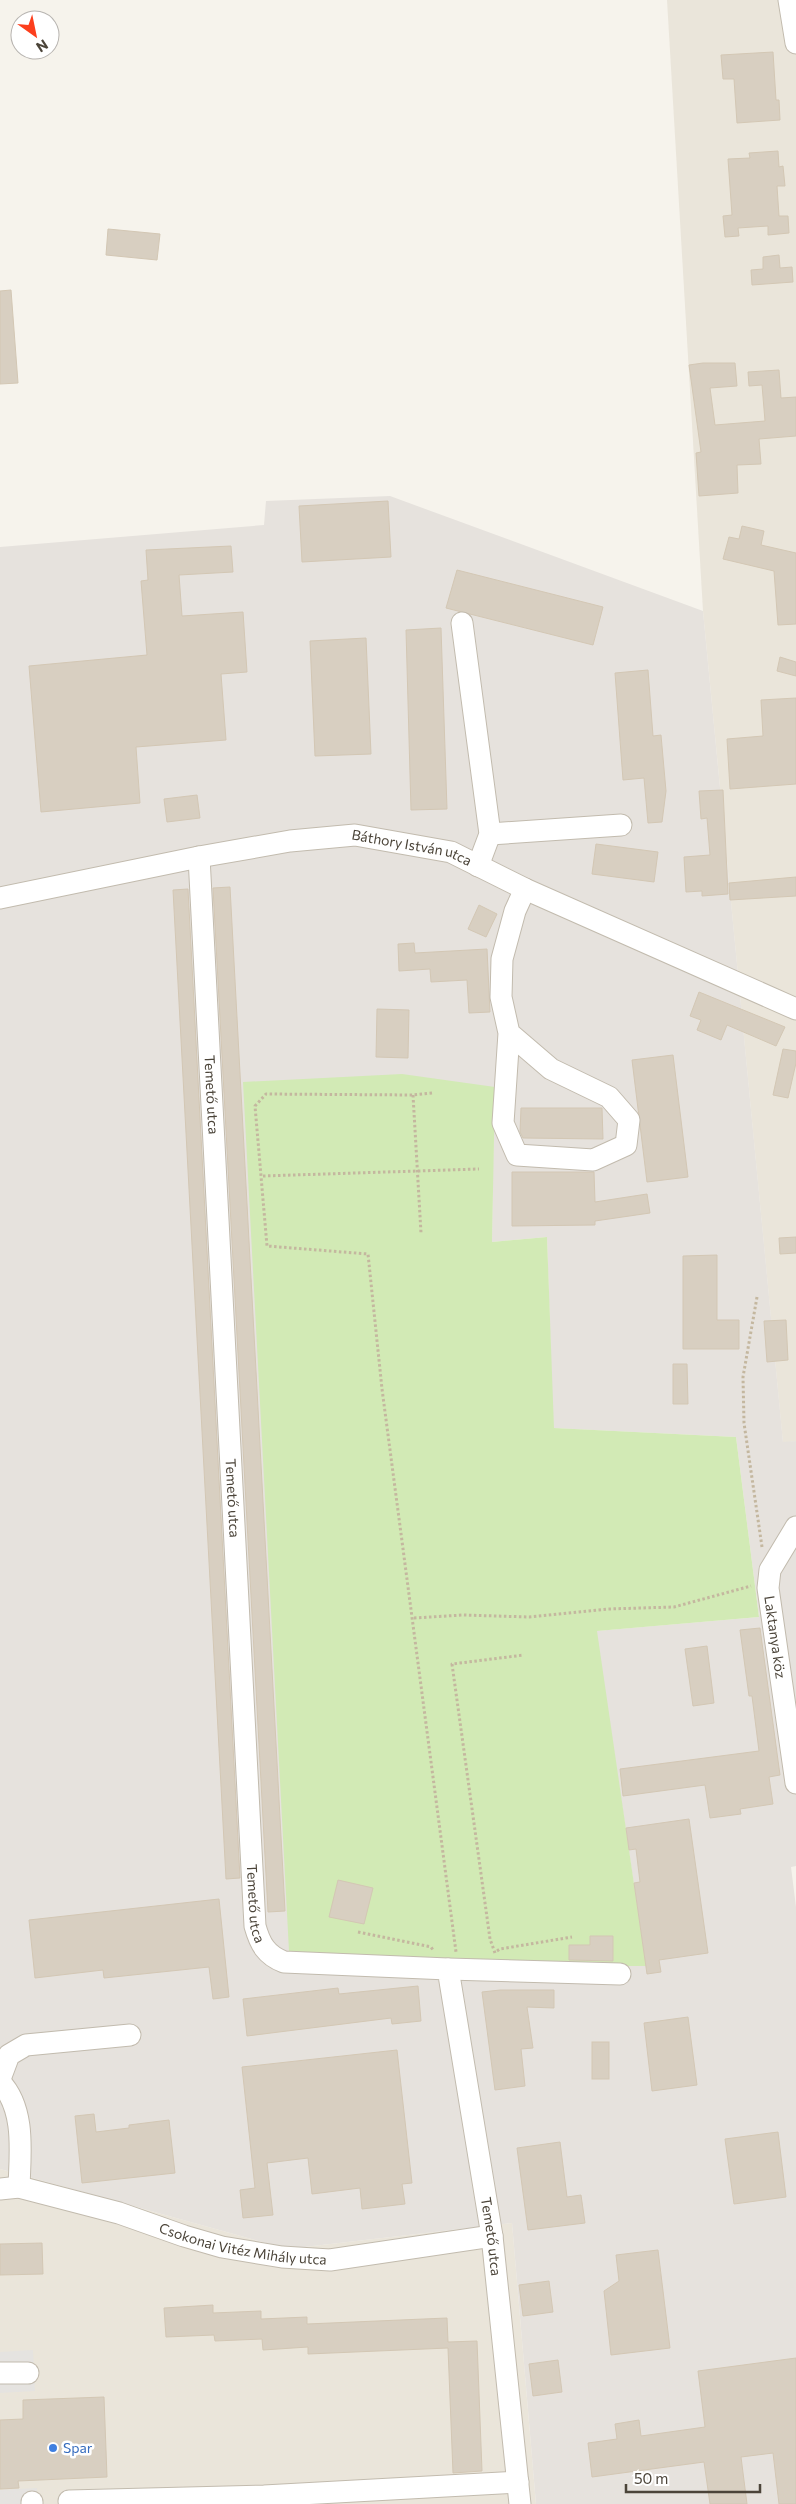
<svg xmlns="http://www.w3.org/2000/svg" width="796" height="2504" viewBox="0 0 796 2504" font-family="Commissioner,sans-serif">
  <style>
    .residential { fill: #eae5da }
    .industrial { fill: #e6e2dd; fill-rule: evenodd }
    .green { fill: #d2eab5 }
    .parking { fill: #e5e3e0 }
    .building { fill: #d8cfc1; stroke: #d3c7b4 }
    .lines { fill: none; stroke-linecap: round; stroke-linejoin: round }
    .minor-casing { stroke: #c2bbae; stroke-width: 23 }
    .path { stroke: #c4b79f; stroke-width: 3; stroke-dasharray: 2.5 2.5; stroke-linecap: butt }
    .minor { stroke: #fff; stroke-width: 21 }
    .shop-dot { fill: #3f7fe0; stroke: #fff; stroke-width: 2 }
    .labels { text-anchor: middle; stroke-width: 5; stroke-linejoin: round; paint-order: stroke }
    .street-label { font-size: 14px; fill: #4b4439; stroke: #fff }
    .shop-label { font-size: 14px; fill: #366cbe; stroke: #fff; text-anchor: start }
  </style>
  <rect width="100%" height="100%" fill="#f6f3ec"/>
  <g class="residential">
    <path d="M667,0H796V1441L783,1443L703,611Z"/>
    <path d="M0,2169L287,2249L512,2223L536,2504H0Z"/>
  </g>
  <path class="industrial" d="M390,496L703,611L783,1442L796,1441V1866L791,1867L796,1907V2504H536L512,2223L287,2249L0,2169V547L264,525L266,501ZM494,1087L492,1242L547,1237L553,1428L736,1437L759,1617L596,1631L646,1966H463L289,1950Z"/>
  <path class="green" d="M402,1074L495,1087L492,1242L547,1237L554,1428L736,1437L759,1617L597,1631L646,1966H463L289,1951L243,1082Z"/>
  <g class="parking">
    <path d="M33,2350L35,2391L0,2393V2352Z"/>
    <path d="M37,2488L38,2504H0V2490Z"/>
  </g>
  <g class="building">
    <path d="M773,52L776,100H779L780,120L737,123L734,79H723L721,55Z"/>
    <path d="M778,151L779,167L783,166L785,186H777L779,216H788L789,233L768,235V226L738,228L739,236L725,237L723,216L732,215L728,159L750,158L749,153Z"/>
    <path d="M108,229L160,234L157,260L106,255Z"/>
    <path d="M779,255L780,268L792,267L793,282L752,285L751,270L763,269V257Z"/>
    <path d="M11,290L18,383L0,384V291Z"/>
    <path d="M703,363H735L737,386L710,388L715,425L765,421L762,385L749,386L748,372L779,370L781,398L796,397V436L759,439L761,464L737,465L738,493L699,496L696,453L701,452L689,365Z"/>
    <path d="M388,501L391,557L302,562L299,506Z"/>
    <path d="M742,526L764,531L761,545L796,553V624L778,625L774,571L723,559L729,537L739,539Z"/>
    <path d="M231,546L233,572L179,575L182,616L243,612L247,672L221,674L226,740L136,747L140,803L41,812L29,666L147,655L141,581L148,580L146,550Z"/>
    <path d="M457,570L603,607L593,645L446,608Z"/>
    <path d="M441,628L447,809L411,810L406,630Z"/>
    <path d="M366,638L371,754L315,756L310,641Z"/>
    <path d="M780,657L796,662V676L777,671Z"/>
    <path d="M648,670L653,736L661,735L666,791L662,822L648,823L644,778L623,780L615,673Z"/>
    <path d="M796,698V784L730,789L727,739L763,736L761,700Z"/>
    <path d="M723,790L728,894L702,896V891L686,892L684,857L710,855L707,818L701,819L699,791Z"/>
    <path d="M197,795L200,818L167,822L164,799Z"/>
    <path d="M596,844L658,852L654,882L592,874Z"/>
    <path d="M796,877V896L730,900L729,883Z"/>
    <path d="M230,887L285,1911L268,1912L213,888Z"/>
    <path d="M188,889L240,1878L226,1879L173,890Z"/>
    <path d="M479,905L497,914L486,937L468,929Z"/>
    <path d="M414,943L415,953L487,949L490,1012L469,1013L467,980L431,982L430,969L399,971L398,944Z"/>
    <path d="M699,992L785,1027L776,1046L727,1025L721,1040L697,1030L701,1020L690,1016Z"/>
    <path d="M377,1009L409,1010L408,1058L376,1057Z"/>
    <path d="M783,1049L796,1051V1063L788,1098L773,1095Z"/>
    <path d="M673,1055L688,1177L647,1182L632,1060Z"/>
    <path d="M521,1108H602L603,1139L523,1138L520,1132Z"/>
    <path d="M512,1172H594L595,1202L647,1194L650,1213L595,1221V1225L512,1226Z"/>
    <path d="M796,1237V1253L780,1254L779,1238Z"/>
    <path d="M717,1255V1320H739V1349H683V1256Z"/>
    <path d="M786,1320L788,1360L767,1362L764,1321Z"/>
    <path d="M673,1364H687L688,1404H673Z"/>
    <path d="M760,1628L780,1775L769,1777L773,1804L740,1809L741,1814L710,1818L705,1785L623,1796L620,1769L759,1751L752,1696H749L740,1630Z"/>
    <path d="M707,1646L714,1703L693,1706L685,1649Z"/>
    <path d="M689,1819L708,1953L659,1960L661,1972L647,1974L634,1883L640,1882L636,1849L629,1850L626,1828Z"/>
    <path d="M338,1880L373,1888L364,1924L329,1917Z"/>
    <path d="M219,1899L229,1997L213,1999L209,1967L104,1978L103,1970L35,1978L29,1920Z"/>
    <path d="M590,1936H613V1961L569,1960V1945H590Z"/>
    <path d="M418,1986L421,2021L392,2024L391,2018L247,2036L243,1999L338,1988L339,1994Z"/>
    <path d="M500,1990H554V2008L527,2007L533,2048L521,2049L525,2086L495,2090L482,1992Z"/>
    <path d="M688,2017L697,2085L652,2091L644,2023Z"/>
    <rect x="592" y="2042" width="17" height="37"/>
    <path d="M397,2050L412,2183L402,2184L405,2204L362,2209L360,2188L312,2194L308,2158L267,2163L273,2215L243,2218L240,2190L255,2188L242,2067Z"/>
    <path d="M94,2114L96,2132L129,2128V2125L169,2120L175,2173L82,2183L75,2116Z"/>
    <path d="M778,2132L786,2197L734,2204L725,2139Z"/>
    <path d="M560,2142L567,2197L581,2195L585,2223L528,2230L517,2148Z"/>
    <path d="M42,2243L43,2274L0,2275V2244Z"/>
    <path d="M658,2250L670,2348L611,2355L604,2291L619,2281L616,2255Z"/>
    <path d="M549,2281L553,2312L523,2316L519,2285Z"/>
    <path d="M213,2305V2313L261,2311V2319L307,2317V2324L447,2318L448,2342L477,2341L482,2471L453,2473L448,2348L308,2354V2347L263,2350L262,2339L215,2341L214,2335L166,2337L164,2308Z"/>
    <path d="M796,2358V2504H779L773,2453L741,2457L747,2504H710L704,2462L592,2477L588,2443L617,2439L615,2424L639,2420L641,2436L705,2427L698,2371Z"/>
    <path d="M558,2360L562,2392L533,2396L529,2364Z"/>
    <path d="M104,2397L107,2477L18,2481L19,2488L0,2489V2420L23,2419V2400Z"/>
  </g>
  <g class="lines">
    <g class="minor-casing">
      <g id="minor">
        <path d="M789,0L796,43"/>
        <path d="M462,623L490,834L478,866"/>
        <path d="M490,834L621,825"/>
        <path id="s1" d="M199,857L255,1926C260,1944 266,1955 284,1962L448,1969L492,2236L520,2504"/>
        <path id="s2" d="M0,898L199,857L290,841L355,835L451,852L525,889L796,1009"/>
        <path d="M509,1033L551,1069L609,1097L629,1120L626,1145L593,1160L517,1155L503,1123L509,1033L501,997L502,959L515,911L525,889"/>
        <path id="s3" d="M796,1527L770,1570L768,1588L796,1783"/>
        <path d="M448,1969L620,1974"/>
        <path d="M0,2079L9,2055L26,2045L130,2035"/>
        <path d="M0,2082C26,2109 20,2154 19,2187"/>
        <path id="s4" d="M0,2189L19,2187L119,2213L184,2236L222,2247L282,2257L330,2260L492,2236"/>
        <path d="M0,2373H28"/>
        <path d="M69,2501L264,2496L518,2482"/>
        <path d="M32,2502V2504"/>
      </g>
    </g>
    <g class="path">
      <path d="M432,1093L413,1095L266,1094L255,1106L267,1246L368,1254L382,1389L456,1952"/>
      <path d="M413,1095L421,1233"/>
      <path d="M263,1176L479,1169"/>
      <path d="M757,1297L743,1377L744,1423L762,1547"/>
      <path d="M414,1618L463,1615L529,1617L608,1609L674,1607L751,1586"/>
      <path d="M358,1932L431,1947L433,1950"/>
      <path d="M497,1951L500,1949L572,1937"/>
      <path d="M495,1953L490,1939L452,1664L524,1655"/>
    </g>
    <use href="#minor" class="minor"/>
  </g>
  <circle class="shop-dot" cx="53" cy="2448" r="5"/>
  <g class="labels">
    <g class="street-label">
      <text dy="5" stroke="none"><textPath href="#s2" startOffset="419">Báthory István utca</textPath></text>
      <text dy="5" stroke="none"><textPath href="#s1" startOffset="238">Temető utca</textPath></text>
      <text dy="5" stroke="none"><textPath href="#s1" startOffset="642">Temető utca</textPath></text>
      <text dy="5" stroke="none"><textPath href="#s3" startOffset="118">Laktanya köz</textPath></text>
      <text dy="5" stroke="none"><textPath href="#s1" startOffset="1048">Temető utca</textPath></text>
      <text dy="5" stroke="none"><textPath href="#s1" startOffset="1554">Temető utca</textPath></text>
      <text dy="5" stroke="none"><textPath href="#s4" startOffset="251">Csokonai Vitéz Mihály utca</textPath></text>
    </g>
    <g class="shop-label">
      <text x="63" y="2453">Spar</text>
    </g>
  </g>
  <g transform="translate(35 35) rotate(147)"><circle r="24" fill="#ffffff" stroke="#b7b4b0"/>
  <path d="M0-4L9 19L0 12L-9 19Z" fill="#fc3f1d"/>
  <text y="-8" font-size="14" font-weight="bold" text-anchor="middle" fill="#4b4439">N</text>
  </g>
  <path d="M626 2484v8h134v-8" fill="none" stroke="#4b4439" stroke-width="2.5"/>
  <text x="634" y="2484" font-size="15" fill="#4b4439" stroke="#ffffff" stroke-width="4" paint-order="stroke">50 m</text>
</svg>
